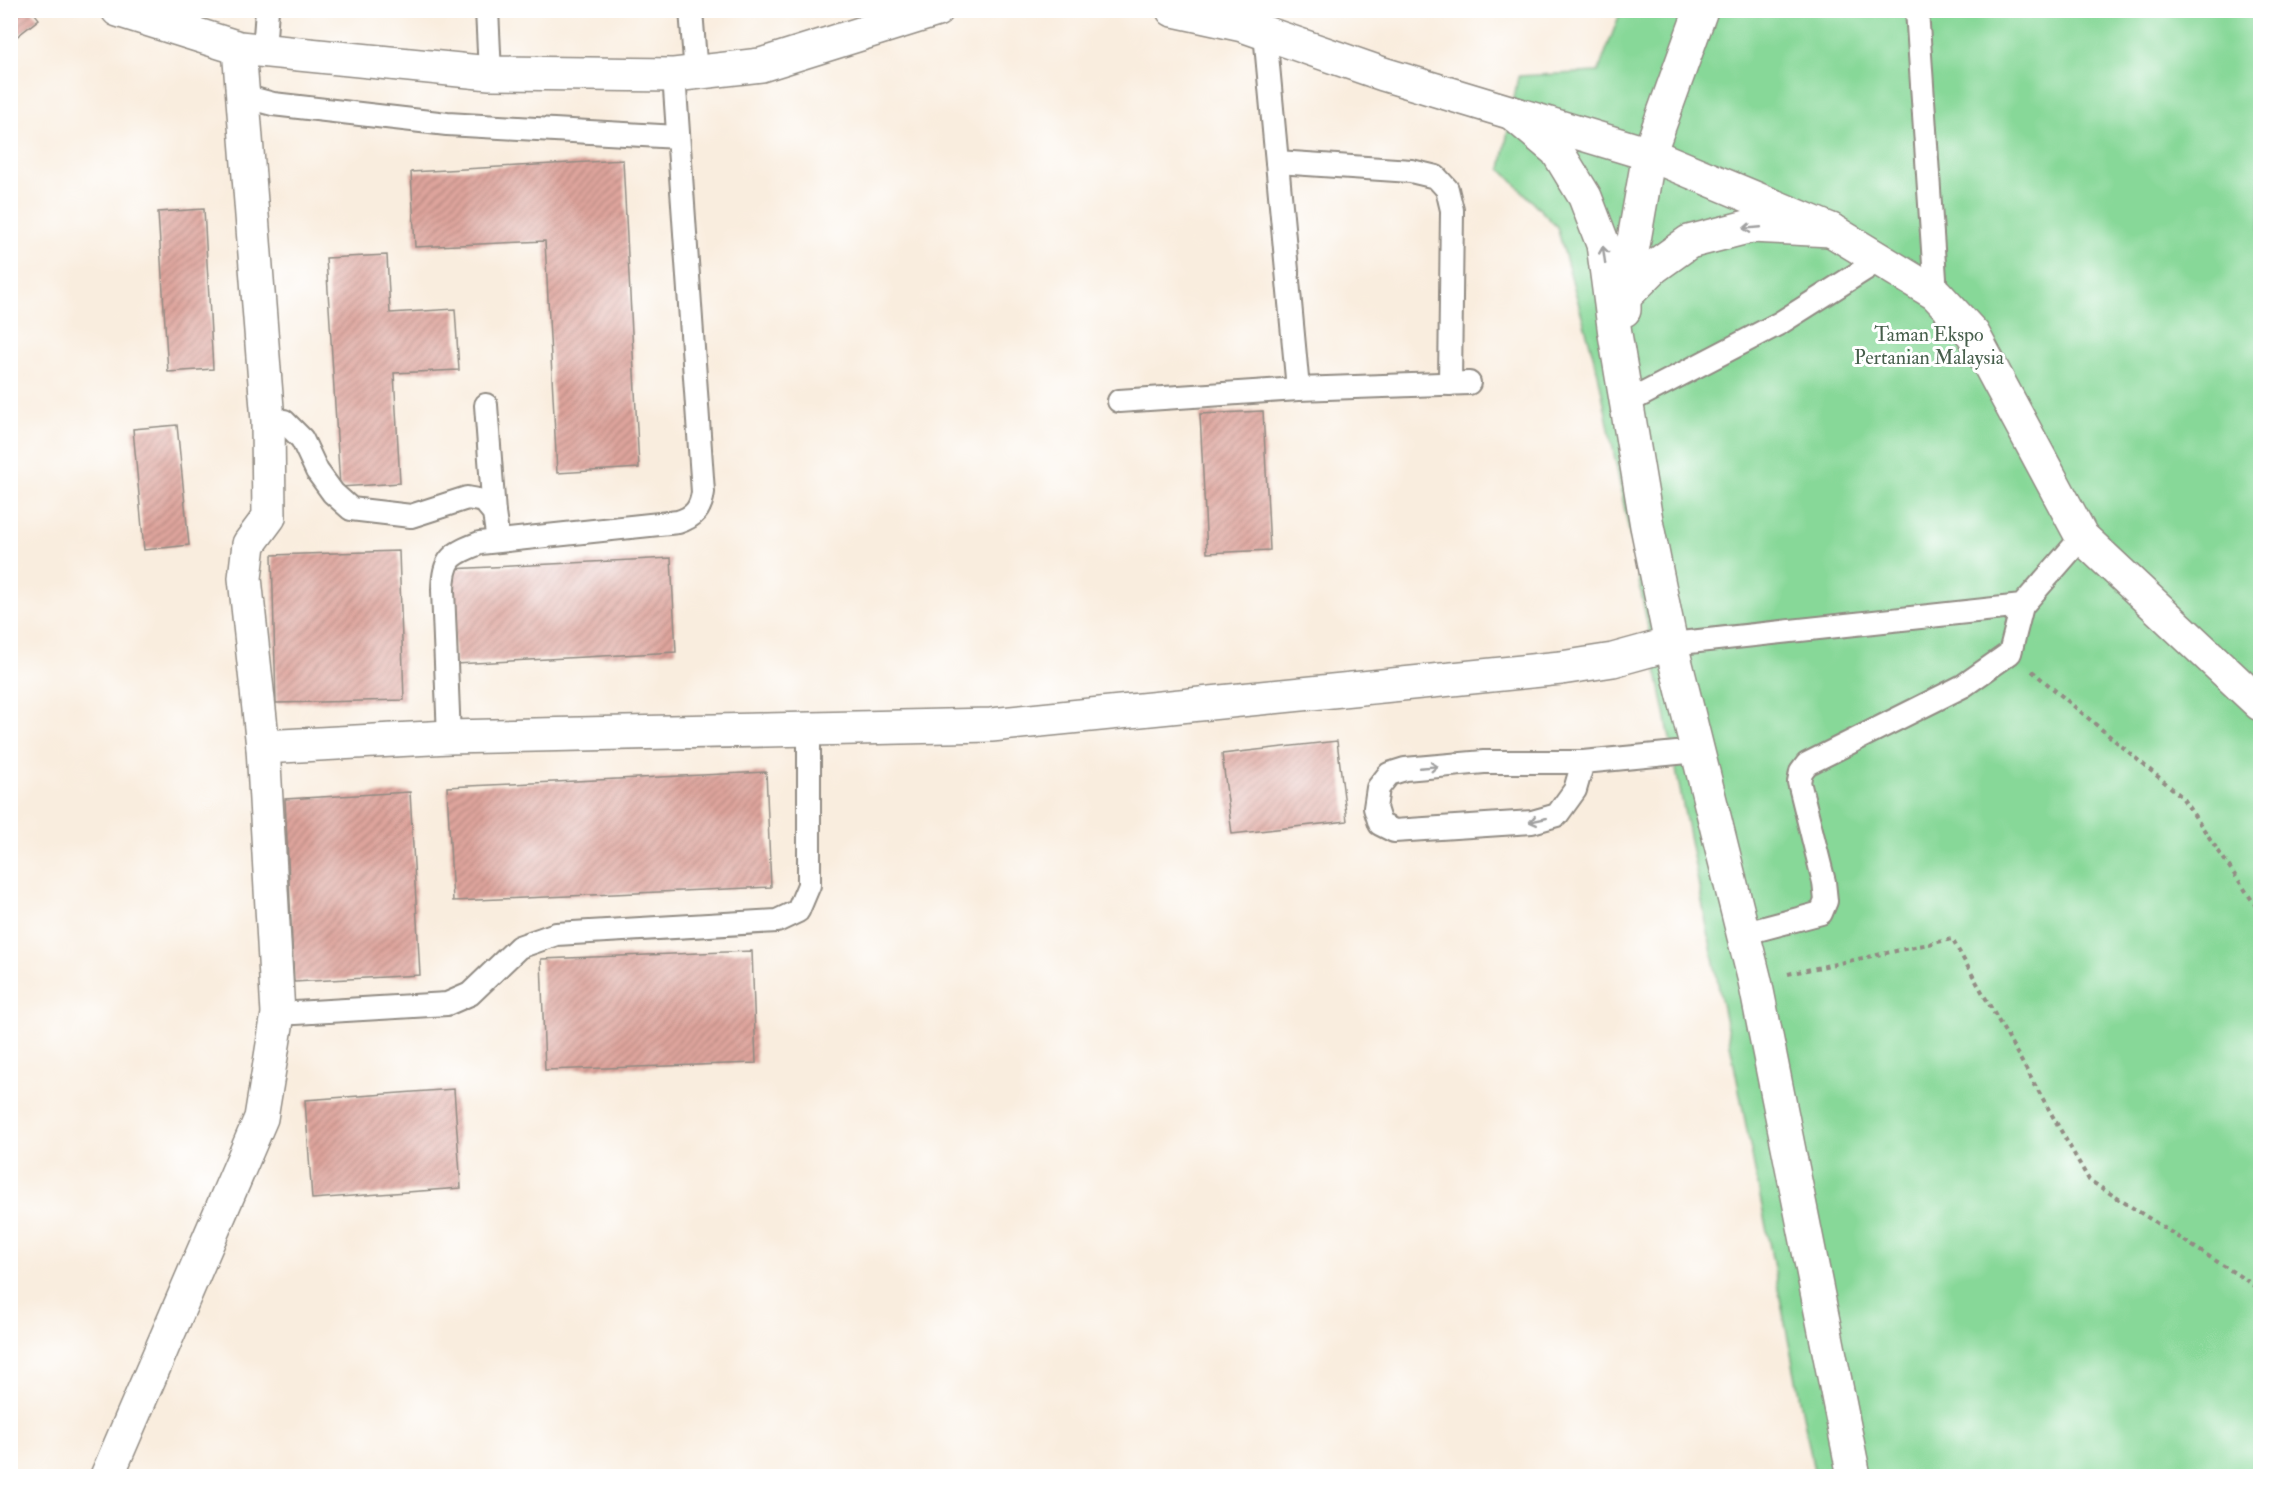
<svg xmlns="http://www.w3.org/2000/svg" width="2271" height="1487" viewBox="0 0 2271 1487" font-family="'IM FELL Double Pica',serif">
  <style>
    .park { fill: #87d898; stroke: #598262; stroke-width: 1.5 }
    .building { fill: url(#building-hatch) }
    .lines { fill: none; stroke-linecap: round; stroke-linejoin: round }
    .service-casing { stroke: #928c84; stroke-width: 26 }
    .minor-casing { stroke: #928c84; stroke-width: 36 }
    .tertiary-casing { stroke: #928c84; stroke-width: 36 }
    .path { stroke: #928c84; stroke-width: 4; stroke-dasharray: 4.5 4.5; stroke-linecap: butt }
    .service { stroke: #fff; stroke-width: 22 }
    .minor { stroke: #fff; stroke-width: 33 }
    .tertiary { stroke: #fff; stroke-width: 33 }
    .oneway { stroke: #a0a0a0 }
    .labels { text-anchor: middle; stroke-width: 6; stroke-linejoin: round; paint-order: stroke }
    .park-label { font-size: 20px; fill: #475f4c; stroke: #fff }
  </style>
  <defs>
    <pattern id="building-hatch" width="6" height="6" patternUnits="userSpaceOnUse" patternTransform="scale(1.5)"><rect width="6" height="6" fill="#dea49c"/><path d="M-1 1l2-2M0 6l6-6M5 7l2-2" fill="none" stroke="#b4867f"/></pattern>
  </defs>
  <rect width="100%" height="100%" fill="#fff"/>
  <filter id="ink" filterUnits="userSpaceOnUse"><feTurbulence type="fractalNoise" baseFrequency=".0167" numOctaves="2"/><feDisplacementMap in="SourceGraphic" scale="12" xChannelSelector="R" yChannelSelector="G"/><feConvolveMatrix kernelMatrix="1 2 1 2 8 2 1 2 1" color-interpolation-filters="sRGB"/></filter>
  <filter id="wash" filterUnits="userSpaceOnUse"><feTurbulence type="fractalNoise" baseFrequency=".008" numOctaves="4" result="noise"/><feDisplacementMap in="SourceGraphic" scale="24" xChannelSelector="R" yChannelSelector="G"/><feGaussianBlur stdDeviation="1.35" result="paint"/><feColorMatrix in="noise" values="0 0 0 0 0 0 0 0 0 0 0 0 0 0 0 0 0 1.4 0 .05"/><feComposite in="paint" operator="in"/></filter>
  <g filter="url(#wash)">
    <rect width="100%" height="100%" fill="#f9edde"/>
    <path class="park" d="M1621,11H2260V1476H1815L1598,373L1557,227L1501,169L1518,76L1598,72Z"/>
    <g id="blocks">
      <g class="building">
        <path d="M10,10H32L39,19L10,42Z"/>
        <path d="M623,160L639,468L557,473L545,241L415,247L411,172Z"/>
        <path d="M204,209L213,369L168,372L158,212Z"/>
        <path d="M387,255L390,313L455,309L459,370L394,373L400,483L340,487L326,258Z"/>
        <path d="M1263,411L1270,550L1207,553L1200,414Z"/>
        <path d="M177,425L189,545L144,550L133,429Z"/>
        <path d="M399,551L404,700L276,703L272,555Z"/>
        <path d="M671,558L676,652L455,664L450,569Z"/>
        <path d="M1337,741L1347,821L1232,834L1222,754Z"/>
        <path d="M766,772L771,887L453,901L447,787Z"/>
        <path d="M410,792L420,975L294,982L285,799Z"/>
        <path d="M752,951L756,1063L545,1070L541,959Z"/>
        <path d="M454,1089L461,1188L312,1199L305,1100Z"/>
      </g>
    </g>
  </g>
  <g filter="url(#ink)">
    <use href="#blocks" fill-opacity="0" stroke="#928c84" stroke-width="1.5"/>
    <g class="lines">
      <g class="service-casing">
        <g id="service">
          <path d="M487,10L490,73"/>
          <path d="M691,10L696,74"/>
          <path d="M1917,10L1936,294"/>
          <path d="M1265,33L1298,389L1469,383"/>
          <path d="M264,50L267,10"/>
          <path d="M243,96L273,104L447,124L678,137"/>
          <path d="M1277,162L1411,171L1436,177L1447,189L1452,210L1450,384"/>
          <path d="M1119,401L1298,389"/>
          <path d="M1626,403L1780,323L1881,259"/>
          <path d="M486,405L494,513"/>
          <path d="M268,421H284L302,439L317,471L333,493L351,509L411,516L467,498L484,501L494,513L498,541"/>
          <path d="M1671,644L2022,606L2082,537"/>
          <path d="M449,737L443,590C444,558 451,554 480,543L678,522C694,517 701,509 703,492L674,75"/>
          <path d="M1583,762L1575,790L1557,815L1532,822L1394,831L1380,824L1375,808L1378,788L1389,774L1405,769L1484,762H1583L1698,751"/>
          <path d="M1742,934L1821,913L1826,901L1824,882L1799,782L1801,772L1807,764L1963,686L2010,653L2022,606"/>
          <path d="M278,1014L447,1004L470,994L519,947L556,934L777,921L798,911L809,885V729"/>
        </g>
      </g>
      <g class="minor-casing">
        <g id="minor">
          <path d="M118,10L239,48L490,73L674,75L761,65L937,10"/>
          <path d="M1173,10L1242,25L1383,74L1649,154L1831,230L1936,294L1973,334L2082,537L2260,704"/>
          <path d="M263,747L449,737L991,725L1561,668L1613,660L1671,644"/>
          <path d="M107,1476L261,1118L278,1014L263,747L245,578L249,544L269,517L268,421L239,48"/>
        </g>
      </g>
      <g class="tertiary-casing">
        <g id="tertiary">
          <path d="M1512,113L1557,151L1585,197L1603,244L1615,334L1647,526L1671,644L1755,981L1854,1476"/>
          <path d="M1624,297L1654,267L1689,242L1751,226L1831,230"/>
          <path d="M1624,310V297L1649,154L1701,10"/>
        </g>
      </g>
      <g class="path">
        <path d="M2032,671L2181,796L2260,912"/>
        <path d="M1788,974L1952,939L2089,1180L2260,1289"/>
      </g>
      <use href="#service" class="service"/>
      <use href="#minor" class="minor"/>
      <use href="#tertiary" class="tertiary"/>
    </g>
    <defs><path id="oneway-shaft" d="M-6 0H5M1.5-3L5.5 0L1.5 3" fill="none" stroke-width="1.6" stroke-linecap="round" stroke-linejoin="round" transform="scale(1.5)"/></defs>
    <g class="oneway">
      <use href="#oneway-shaft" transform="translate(1752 228) rotate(175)"/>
      <use href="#oneway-shaft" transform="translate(1604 255) rotate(-98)"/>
      <use href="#oneway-shaft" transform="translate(1429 767) rotate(-5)"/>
      <use href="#oneway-shaft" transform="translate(1538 820) rotate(167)"/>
    </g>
  </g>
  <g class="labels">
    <g class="park-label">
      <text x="1929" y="341">Taman Ekspo<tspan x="1929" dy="23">Pertanian Malaysia</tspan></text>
    </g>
  </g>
  <rect width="2271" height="1487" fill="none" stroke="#fff" stroke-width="36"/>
</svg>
